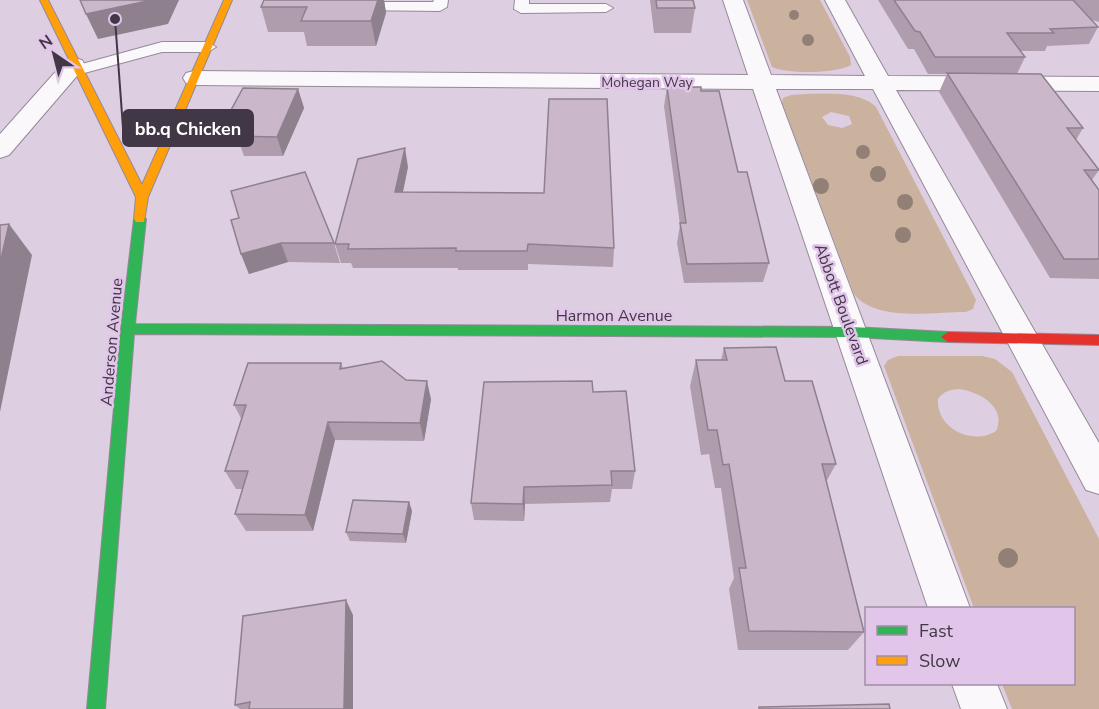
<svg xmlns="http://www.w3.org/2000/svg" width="1099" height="709" viewBox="0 0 1099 709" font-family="'Nunito Sans',sans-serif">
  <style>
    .green { fill: #cab29f; fill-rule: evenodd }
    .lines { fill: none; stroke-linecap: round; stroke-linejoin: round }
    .lane-casing { stroke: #958a98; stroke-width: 2 }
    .street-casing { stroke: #958a98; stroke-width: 2 }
    .fast-casing { stroke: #958a98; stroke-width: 2 }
    .slow-casing { stroke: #958a98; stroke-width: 2 }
    .jam-casing { stroke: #958a98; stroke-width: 2 }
    .lane { fill: #faf8fb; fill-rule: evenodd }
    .street { fill: #faf8fb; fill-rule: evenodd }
    .fast { fill: #30b455; fill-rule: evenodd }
    .slow { fill: #ff9f0a; fill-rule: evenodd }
    .jam { fill: #e5322d; fill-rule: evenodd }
    .tree { fill: #927f76 }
    .wall { fill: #af9dae }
    .shaded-wall { fill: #8e808d }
    .building { fill: #cbb7ca; stroke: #8e808d; stroke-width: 1.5 }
    .labels { text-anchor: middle; stroke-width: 5; stroke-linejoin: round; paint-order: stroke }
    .far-street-label { font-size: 14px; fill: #423746; stroke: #e1c6ea }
    .street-label { font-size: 16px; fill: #423746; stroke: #e1c6ea }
    .leader { fill: none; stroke: #423746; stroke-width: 2 }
    .callout-dot { fill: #423746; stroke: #e1c6ea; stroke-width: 2 }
    .callout { fill: #423746; stroke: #423746; stroke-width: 2 }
    .callout-label { font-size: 18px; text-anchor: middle; font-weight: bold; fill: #fff }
  </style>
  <rect width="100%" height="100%" fill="#ddcee2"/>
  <g class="green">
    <path d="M747,0H820L850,57L851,65C836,74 787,74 772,67Z"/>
    <path d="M791,95C815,94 858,89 876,107L976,300L973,309L966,312C932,312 876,322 854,294L782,103L783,98ZM831,112L849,116L852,124L842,128L828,125L822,117Z"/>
    <path d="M898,356H982L995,359L1012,372L1099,539V709H1012L1002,684H1074V608H974L884,366L888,360ZM959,389C980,392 1007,407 996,431C973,446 936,429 938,399C944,391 949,390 959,389Z"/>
  </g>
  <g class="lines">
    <g class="lane-casing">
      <g id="lane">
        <path d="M434,0H448L447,7L440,11L353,10L346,6L353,2H433Z"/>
        <path d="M515,0H529V4H606L613,8L606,12L521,13L514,9Z"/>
        <path d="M162,42H208L216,47L208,52H162L77,75L69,70L71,67Z"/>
      </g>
    </g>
    <g class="street-casing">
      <g id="street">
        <path d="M723,0H743L771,75L865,76L825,0H845L888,76L1099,77V91L896,90L1099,443V494L1086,490L873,89H776L970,608H928L753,89L194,85L186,83L183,78L186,73L194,71L748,75Z"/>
        <path d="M74,58L82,60L85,65L82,70L9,155L0,158V134L66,60Z"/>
        <path d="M952,684H997L1007,709H961Z"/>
      </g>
    </g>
    <g class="fast-casing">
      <path id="fast" d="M140,215L146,219L135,324L852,327L948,332L955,337L948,342L852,337L134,334L105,709H87L121,329L134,219Z"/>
    </g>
    <g class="slow-casing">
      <path id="slow" d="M40,0H48L142,185L224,0H232L148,197L144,222H136L134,219L136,197Z"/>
    </g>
    <g class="jam-casing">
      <path id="jam" d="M948,332L1099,335V345L948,342L941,337Z"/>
    </g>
    <use href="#lane" class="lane"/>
    <use href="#street" class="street"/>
    <use href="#fast" class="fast"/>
    <use href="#slow" class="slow"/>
    <use href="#jam" class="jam"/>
  </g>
  <g class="tree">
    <circle cx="794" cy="15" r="5"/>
    <circle cx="808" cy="40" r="6"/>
    <circle cx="863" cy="152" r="7"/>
    <circle cx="878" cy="174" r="8"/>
    <circle cx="821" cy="186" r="8"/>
    <circle cx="905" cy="202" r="8"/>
    <circle cx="903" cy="235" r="8"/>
    <circle cx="1008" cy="558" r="10"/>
  </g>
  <g class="wall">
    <path d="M264,0H390H384L386,13L376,46H307L304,32H268L261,7Z"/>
    <path d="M650,0H693L695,8L691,33H654Z"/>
    <path d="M878,0H1099V22L1092,20L1098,27L1089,44L1047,46L1045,51H1020L1025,57L1017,74L1083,128L1076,140L1099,170L1092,180L1099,190V279L1050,278L939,92L947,74H928L914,49H908Z"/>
    <path d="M667,87L738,172L769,263L763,282L684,283L677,243L680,225L664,106Z"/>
    <path d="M298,89L304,108L283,156H244L239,142H231L224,123Z"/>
    <path d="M408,167L402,192L614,248L613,267L528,264V270H458V268H353L351,263H341L335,244Z"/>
    <path d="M231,220L334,243L340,263L288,262L249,274L241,254Z"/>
    <path d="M724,348L785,381L836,464L826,482L864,632L848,650H738L729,589L734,578L721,488H715L709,454L701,455L690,386L696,360H721Z"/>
    <path d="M341,363L343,368L431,399L424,441L335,440L313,531H246L235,514L243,489H236L225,471L242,420L234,405Z"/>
    <path d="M593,392L635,471L632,489H612L610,502L525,504L524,521L474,520L471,503Z"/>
    <path d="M409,502L412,511L406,543L350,541L346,532Z"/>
    <path d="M353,615V709H240L235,705Z"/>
  </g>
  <g class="shaded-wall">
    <path d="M152,0H179L168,24L98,39L86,14Z"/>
    <path d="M378,0H384L386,13L376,46L371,21Z"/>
    <path d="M298,89L304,108L283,156L277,137Z"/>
    <path d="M405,148L408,167L399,212L395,192Z"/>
    <path d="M9,224L32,255L0,412V263Z"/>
    <path d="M281,243L288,262L249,274L241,254Z"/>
    <path d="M427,381L431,399L424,441L420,423Z"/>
    <path d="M328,422L335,440L313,531L305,515Z"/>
    <path d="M524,487L525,504L524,521L523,504Z"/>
    <path d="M409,502L412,511L406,543L403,534Z"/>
    <path d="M346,600L353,615V709H344Z"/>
  </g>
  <g class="building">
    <path d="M80,0H152L86,14Z"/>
    <path d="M264,0H378L371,21H301L307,7H261Z"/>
    <path d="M656,0H693L695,8H657Z"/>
    <path d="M894,0H1073L1098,27L1050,29L1054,33H1007L1025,57H935L920,32L915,31Z"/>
    <path d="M947,73L1041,74L1083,128H1067L1099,170H1084L1099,190V259H1064Z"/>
    <path d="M667,87H701V91H719L738,172H747L769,263L687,264L680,223H686Z"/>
    <path d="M243,88L298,89L277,137L237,136L243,123H224Z"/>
    <path d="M549,99H607L614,248L528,244L527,251H456V248L348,249L349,244H335L358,159L405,148L395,192L544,193Z"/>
    <path d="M305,172L334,243H281L241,254L231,220L239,218L231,191Z"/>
    <path d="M9,224L0,263V225Z"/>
    <path d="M776,347L785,381H812L836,464H822L864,632L749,631L739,568H746L729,464L723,465L717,430H708L696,360H727L724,348Z"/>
    <path d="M382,361L406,380L427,381L420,423L328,422L305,515L235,514L248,471H225L246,405H234L248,363H341L340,369Z"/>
    <path d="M592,381L593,392L626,391L635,471H611L612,485L524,487L523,504L471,503L484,382Z"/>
    <path d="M353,500L409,502L403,534L346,532Z"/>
    <path d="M346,600L344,709H249L250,702L235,705L243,616Z"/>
    <path d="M889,704L890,709H759V707Z"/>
  </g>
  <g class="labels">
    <g class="far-street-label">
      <text x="647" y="87">Mohegan Way</text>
    </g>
    <g class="street-label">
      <text transform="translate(842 304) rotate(70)" y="6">Abbott Boulevard</text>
      <text x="614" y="321">Harmon Avenue</text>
      <text transform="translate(111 342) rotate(-85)" y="6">Anderson Avenue</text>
    </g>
  </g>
  <path class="leader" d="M115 19L123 128"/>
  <circle class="callout-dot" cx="115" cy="19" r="6"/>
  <rect class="callout" x="123" y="110" width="130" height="36" rx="6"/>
  <g class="callout-label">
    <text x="188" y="135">bb.q Chicken</text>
  </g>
  <rect x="865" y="607" width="210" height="78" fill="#e1c6ea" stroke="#a18da8" stroke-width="1.5"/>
  <rect x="877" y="626" width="30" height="9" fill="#30b455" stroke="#a18da8" stroke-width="1.5"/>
  <text x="919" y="637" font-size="18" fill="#423746">Fast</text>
  <rect x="877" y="656" width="30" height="9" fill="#ff9f0a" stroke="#a18da8" stroke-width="1.5"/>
  <text x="919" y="667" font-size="18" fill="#423746">Slow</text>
  <g transform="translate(54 54) rotate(325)" stroke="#e1c6ea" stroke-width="4.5" paint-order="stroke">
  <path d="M0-4.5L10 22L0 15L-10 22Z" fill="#423746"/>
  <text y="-9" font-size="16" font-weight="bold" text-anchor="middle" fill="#423746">N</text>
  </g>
</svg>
